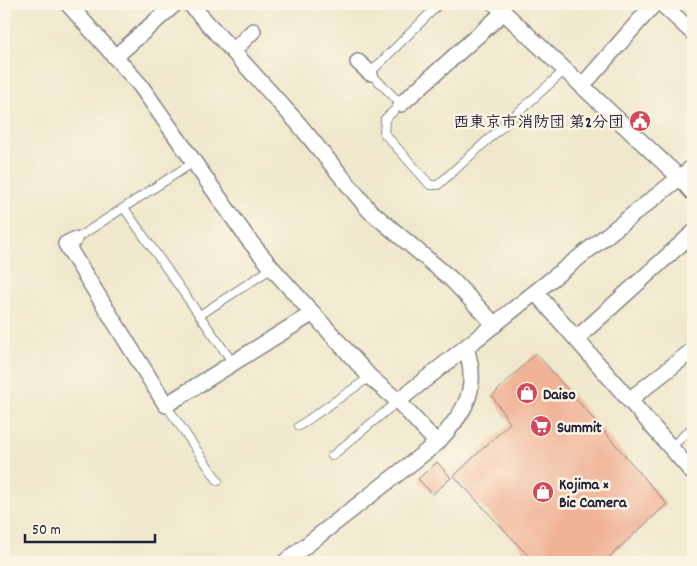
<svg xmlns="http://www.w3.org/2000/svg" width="697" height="566" viewBox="0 0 697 566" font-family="Dekko,'Klee One',sans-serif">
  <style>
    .building { fill: #f0b397 }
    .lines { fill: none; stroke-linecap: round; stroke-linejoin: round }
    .lane-casing { stroke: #888584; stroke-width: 10 }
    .street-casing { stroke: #888584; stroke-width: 18 }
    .lane { stroke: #fff; stroke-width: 8 }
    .street { stroke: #fff; stroke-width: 15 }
    .labels { text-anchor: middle; stroke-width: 5; stroke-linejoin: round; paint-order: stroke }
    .poi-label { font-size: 16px; font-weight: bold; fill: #22223b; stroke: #fcf5e5; text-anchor: start }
  </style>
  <rect width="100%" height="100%" fill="#fcf5e5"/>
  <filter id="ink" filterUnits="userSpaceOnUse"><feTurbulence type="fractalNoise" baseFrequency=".02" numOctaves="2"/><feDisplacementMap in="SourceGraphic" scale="10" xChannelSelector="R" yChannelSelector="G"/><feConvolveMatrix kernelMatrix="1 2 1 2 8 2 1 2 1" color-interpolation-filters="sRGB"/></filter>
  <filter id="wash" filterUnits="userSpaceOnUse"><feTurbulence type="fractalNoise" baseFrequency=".0096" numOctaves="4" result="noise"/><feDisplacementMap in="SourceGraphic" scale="20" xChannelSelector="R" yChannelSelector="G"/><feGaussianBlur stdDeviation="1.12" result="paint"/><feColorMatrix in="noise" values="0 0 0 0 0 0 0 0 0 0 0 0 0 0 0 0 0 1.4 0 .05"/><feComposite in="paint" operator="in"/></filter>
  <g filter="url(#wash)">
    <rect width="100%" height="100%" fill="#efe8cc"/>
    <g id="blocks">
      <g class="building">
        <path d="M536,353L667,504L604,562H534L454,476L510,423L492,396Z"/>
        <path d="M437,462L451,478L433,494L418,479Z"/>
      </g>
    </g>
  </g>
  <g filter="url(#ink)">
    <use href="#blocks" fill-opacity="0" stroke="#888584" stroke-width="1"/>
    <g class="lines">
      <g class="lane-casing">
        <g id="lane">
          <path d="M439,4L370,73L401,104L385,119L384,133L430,185H438L566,69"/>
          <path d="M124,208L233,363"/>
          <path d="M74,240L194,162"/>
          <path d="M200,315L272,268"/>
          <path d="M166,405L218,481"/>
          <path d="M299,426L370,377"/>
          <path d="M670,448L693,427"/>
          <path d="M332,456L398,401"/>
        </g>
      </g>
      <g class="street-casing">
        <g id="street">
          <path d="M68,4L140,85L248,239L272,268L370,377L398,401L437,443"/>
          <path d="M190,4L297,122L369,210L451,279L495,325"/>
          <path d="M495,4L680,178L693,193"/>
          <path d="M662,4L693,33"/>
          <path d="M233,51L253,31"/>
          <path d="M115,57L175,4"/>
          <path d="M358,62L370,73"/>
          <path d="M582,86L654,4"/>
          <path d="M401,104L504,12"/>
          <path d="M74,240L66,244L166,405L313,313"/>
          <path d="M536,293L693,473"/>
          <path d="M577,338L693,233"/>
          <path d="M629,400L693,350"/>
          <path d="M398,401L693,167"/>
          <path d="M285,562L437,443C465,412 480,390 466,348"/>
        </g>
      </g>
      <use href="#lane" class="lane"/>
      <use href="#street" class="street"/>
    </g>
  </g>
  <defs>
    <g id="civic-disc" transform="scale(1.125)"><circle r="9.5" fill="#d1495b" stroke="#fcf5e5"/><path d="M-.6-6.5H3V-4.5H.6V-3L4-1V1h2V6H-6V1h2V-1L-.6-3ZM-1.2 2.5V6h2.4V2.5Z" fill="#fff"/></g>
    <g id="shop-disc" transform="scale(1.125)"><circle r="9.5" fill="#d1495b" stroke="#fcf5e5"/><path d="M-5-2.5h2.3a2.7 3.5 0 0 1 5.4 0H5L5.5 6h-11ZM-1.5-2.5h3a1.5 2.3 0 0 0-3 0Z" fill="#fff"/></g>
    <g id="supermarket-disc" transform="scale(1.125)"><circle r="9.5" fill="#d1495b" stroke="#fcf5e5"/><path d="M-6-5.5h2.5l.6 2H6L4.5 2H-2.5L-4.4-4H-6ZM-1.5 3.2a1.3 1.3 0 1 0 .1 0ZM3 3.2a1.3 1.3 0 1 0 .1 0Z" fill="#fff"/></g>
  </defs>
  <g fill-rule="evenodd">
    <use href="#civic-disc" x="640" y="121"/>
    <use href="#shop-disc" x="527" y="393"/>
    <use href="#supermarket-disc" x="541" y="426"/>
    <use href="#shop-disc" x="543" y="492"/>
  </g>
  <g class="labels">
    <g class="poi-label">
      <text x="624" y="127" text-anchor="end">西東京市消防団 第2分団</text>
      <text x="543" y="399">Daiso</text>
      <text x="557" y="432">Summit</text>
      <text x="559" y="489">Kojima ×<tspan x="559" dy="18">Bic Camera</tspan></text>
    </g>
  </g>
  <rect width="697" height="566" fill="none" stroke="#fcf5e5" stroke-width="20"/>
  <path d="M25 534v8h130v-8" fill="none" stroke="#22223b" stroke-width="2.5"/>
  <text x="32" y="534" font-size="15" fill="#22223b" stroke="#fcf5e5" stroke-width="4" paint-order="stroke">50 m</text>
</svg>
